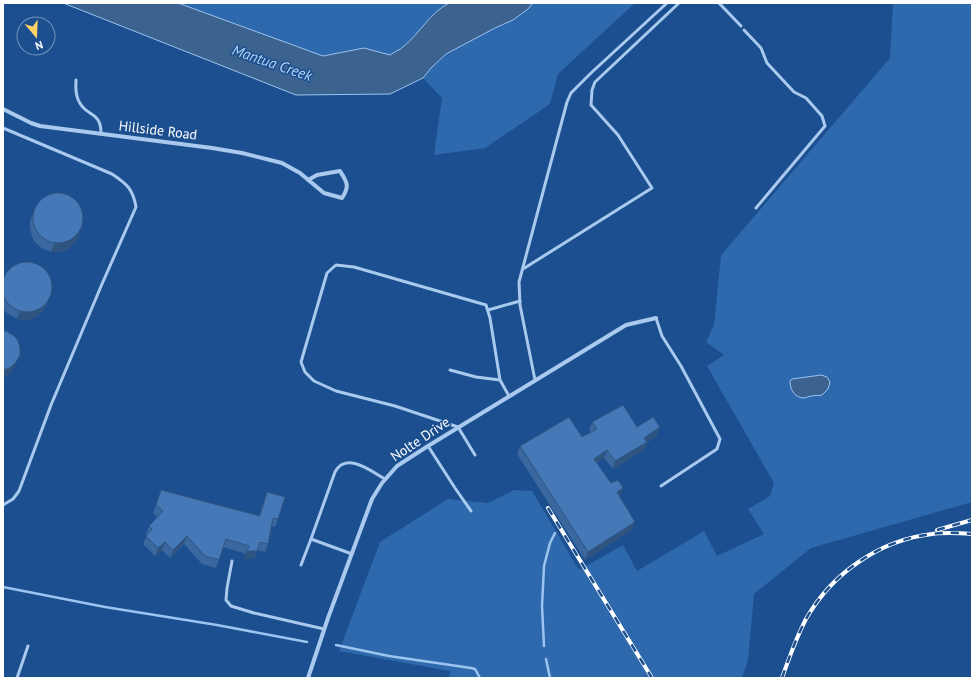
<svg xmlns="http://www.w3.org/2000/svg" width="975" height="681" viewBox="0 0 975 681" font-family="'PT Sans',sans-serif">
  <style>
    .green { fill: #2e69ad }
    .water { fill: #3c6290; stroke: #9cc4f0 }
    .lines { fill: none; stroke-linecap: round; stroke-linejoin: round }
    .stream { stroke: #9cc4f0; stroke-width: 2.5 }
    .lane { stroke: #a9c9ee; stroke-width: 3 }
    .street { stroke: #a9c9ee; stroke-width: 4 }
    .rail-casing { stroke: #fff; stroke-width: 4 }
    .rail { stroke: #1b4f8f; stroke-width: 2.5; stroke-dasharray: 8; stroke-linecap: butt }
    .wall { fill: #3a679d }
    .shaded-wall { fill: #305480 }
    .building { fill: #4478b7; stroke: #305480 }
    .labels { text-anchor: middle; stroke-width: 3; stroke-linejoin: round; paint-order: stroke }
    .street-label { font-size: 14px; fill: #fff; stroke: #1b4f8f }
    .water-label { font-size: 15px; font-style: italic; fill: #b5d3f5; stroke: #1b4f8f }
  </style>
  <rect width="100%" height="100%" fill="#1b4f8f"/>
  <g class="green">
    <path d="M178,3H449C430,13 420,33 403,47C399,50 394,52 390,55L364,48L323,56Z"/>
    <path d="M533,3H635L558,74L550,104L485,148L434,155L442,98L423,78L432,67L446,54L495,28L514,20L528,9Z"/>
    <path d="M893,3H972V502L811,548L754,594L748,660L742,678H449L450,671L339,651L380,542L448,499L488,503L514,490L532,491L579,570L623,545L637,571L704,531L717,556L764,534L748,509L770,496L774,483L707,366L724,355L706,342L714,325L721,255L890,58Z"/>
  </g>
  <g class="water">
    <path d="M63,3H178L323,56L364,48L390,55C394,52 400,50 403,47C420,33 430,13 449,3H533L528,9L513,20L495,28L446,54L432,67L423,78L390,94L296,95Z"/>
    <path d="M821,375L827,377L830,382L828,389L822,395C819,396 816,395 812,396C809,396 806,398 803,398C794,397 790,389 790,381L792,379Z"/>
  </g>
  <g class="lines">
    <g class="stream">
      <path d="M3,587L105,607L217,625L307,642"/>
      <path d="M336,645L389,656L471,668L475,669L480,678"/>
      <path d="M544,646L542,606L544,566L550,543L555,533"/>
      <path d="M546,659L550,678"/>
    </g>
    <g class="lane">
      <path d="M719,3L741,26"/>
      <path d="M744,30L761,48L767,63L794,92L806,98L822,116L825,126L756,208"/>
      <path d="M76,80C75,94 77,105 90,113C93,115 98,118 99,122C101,126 101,130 101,134"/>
      <path d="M3,128L112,174C127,184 133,189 136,207L102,284L51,405L19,491L13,499L3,505"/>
      <path d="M523,269L652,188L618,135L591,105L592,90L595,82L679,3"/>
      <path d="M488,310L520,301"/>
      <path d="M656,318L662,336L681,366L720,439L717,449L661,486"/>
      <path d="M450,370L476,377L500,380"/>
      <path d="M535,380L520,305L519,282L567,102L571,93L591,73L667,3"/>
      <path d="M428,446L455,488L471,511"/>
      <path d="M475,455L458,427L395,406L336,391L314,381L305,372L301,362L327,273L336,265L354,267L486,305L490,318L500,380L509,396"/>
      <path d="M311,539L335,472C346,451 371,471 385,479"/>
      <path d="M232,561L227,588L226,600L231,606L254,613L324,629"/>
      <path d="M301,565L311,539L352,554"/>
      <path d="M17,678L28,646"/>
    </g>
    <g class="street">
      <path d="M3,109L31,123L40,126L212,148L242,153L282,163L300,173L324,193L342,198C350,186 347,182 340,171L317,175L308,180"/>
      <path d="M308,678L328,618L372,499L382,483L397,466L428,446L626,325L656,318"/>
    </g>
    <g class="rail-casing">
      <g id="rail">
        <path d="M548,508L652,678"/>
        <path d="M937,530L972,520"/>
        <path d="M782,678C789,658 796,638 806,619C832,573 880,540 932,534C945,532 959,533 972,534"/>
      </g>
    </g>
    <use href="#rail" class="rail"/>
  </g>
  <g class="wall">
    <path d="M33,213L83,224L76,242L70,248L60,252H51L41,248L33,240L30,229V221Z"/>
    <path d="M3,279L52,292L44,310L38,316L28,320L17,319L8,314L3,309Z"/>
    <path d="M592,422L637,427L657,435L647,443L644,450L613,469L604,458L597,463L611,483L620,496L632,530L585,560L517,454L520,446L582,437L591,432L589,430Z"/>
    <path d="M161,490L259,516L267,492L278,519L275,527L271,526L268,544L265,552L257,550L254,559H244L246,554L223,547L216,568L202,564L184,544L170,558L162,550L155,556L143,544L147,535L146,534L149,526L157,517L153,513Z"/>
  </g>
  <g class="shaded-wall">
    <path d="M83,224L76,242L70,248L60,252H51L54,244Z"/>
    <path d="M52,292L44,310L38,316L28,320L17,319L20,311Z"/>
    <path d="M20,355L13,370L7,376L3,377V370Z"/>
    <path d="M660,427L657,435L647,443L644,450L613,469L615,461L644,438Z"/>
    <path d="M607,450L604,458L591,467L594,459Z"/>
    <path d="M623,488L620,496L614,500L617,492Z"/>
    <path d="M635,522L632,530L585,560L588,552Z"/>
    <path d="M187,536L184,544L170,558L173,550Z"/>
    <path d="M165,542L162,550L155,556L158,548Z"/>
    <path d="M247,551H257L254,559H244Z"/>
  </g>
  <g class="building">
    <circle cx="58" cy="218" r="25"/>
    <circle cx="27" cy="287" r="25"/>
    <path d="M3,331H6L13,335L17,339L20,347V355L16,362L10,368L3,370Z"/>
    <path d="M623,405L637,427L653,417L660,427L644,438L647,442L615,461L607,450L594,459L611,483L618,480L623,488L617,492L635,522L588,552L520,446L569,417L582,437L597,429L592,422Z"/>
    <path d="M161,490L260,516L267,492L285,497L278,519L273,518L268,544L260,542L257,551H247L249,546L226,539L219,560L205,556L187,536L173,550L165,542L158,548L146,536L152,529L149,526L163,511L156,505Z"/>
  </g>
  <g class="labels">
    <g class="street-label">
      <text transform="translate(158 130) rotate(7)" y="5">Hillside Road</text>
      <text transform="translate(420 439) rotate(-34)" y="5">Nolte Drive</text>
    </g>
    <g class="water-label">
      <text transform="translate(272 63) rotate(19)" y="5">Mantua Creek</text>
    </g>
  </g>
  <rect width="975" height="681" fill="none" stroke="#ffffff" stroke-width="8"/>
  <g transform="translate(36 36) rotate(161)"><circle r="19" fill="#1b4f8f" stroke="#7695bc"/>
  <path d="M0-3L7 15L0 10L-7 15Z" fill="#ffd166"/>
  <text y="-6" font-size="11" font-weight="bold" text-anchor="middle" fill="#ffffff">N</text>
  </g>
</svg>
